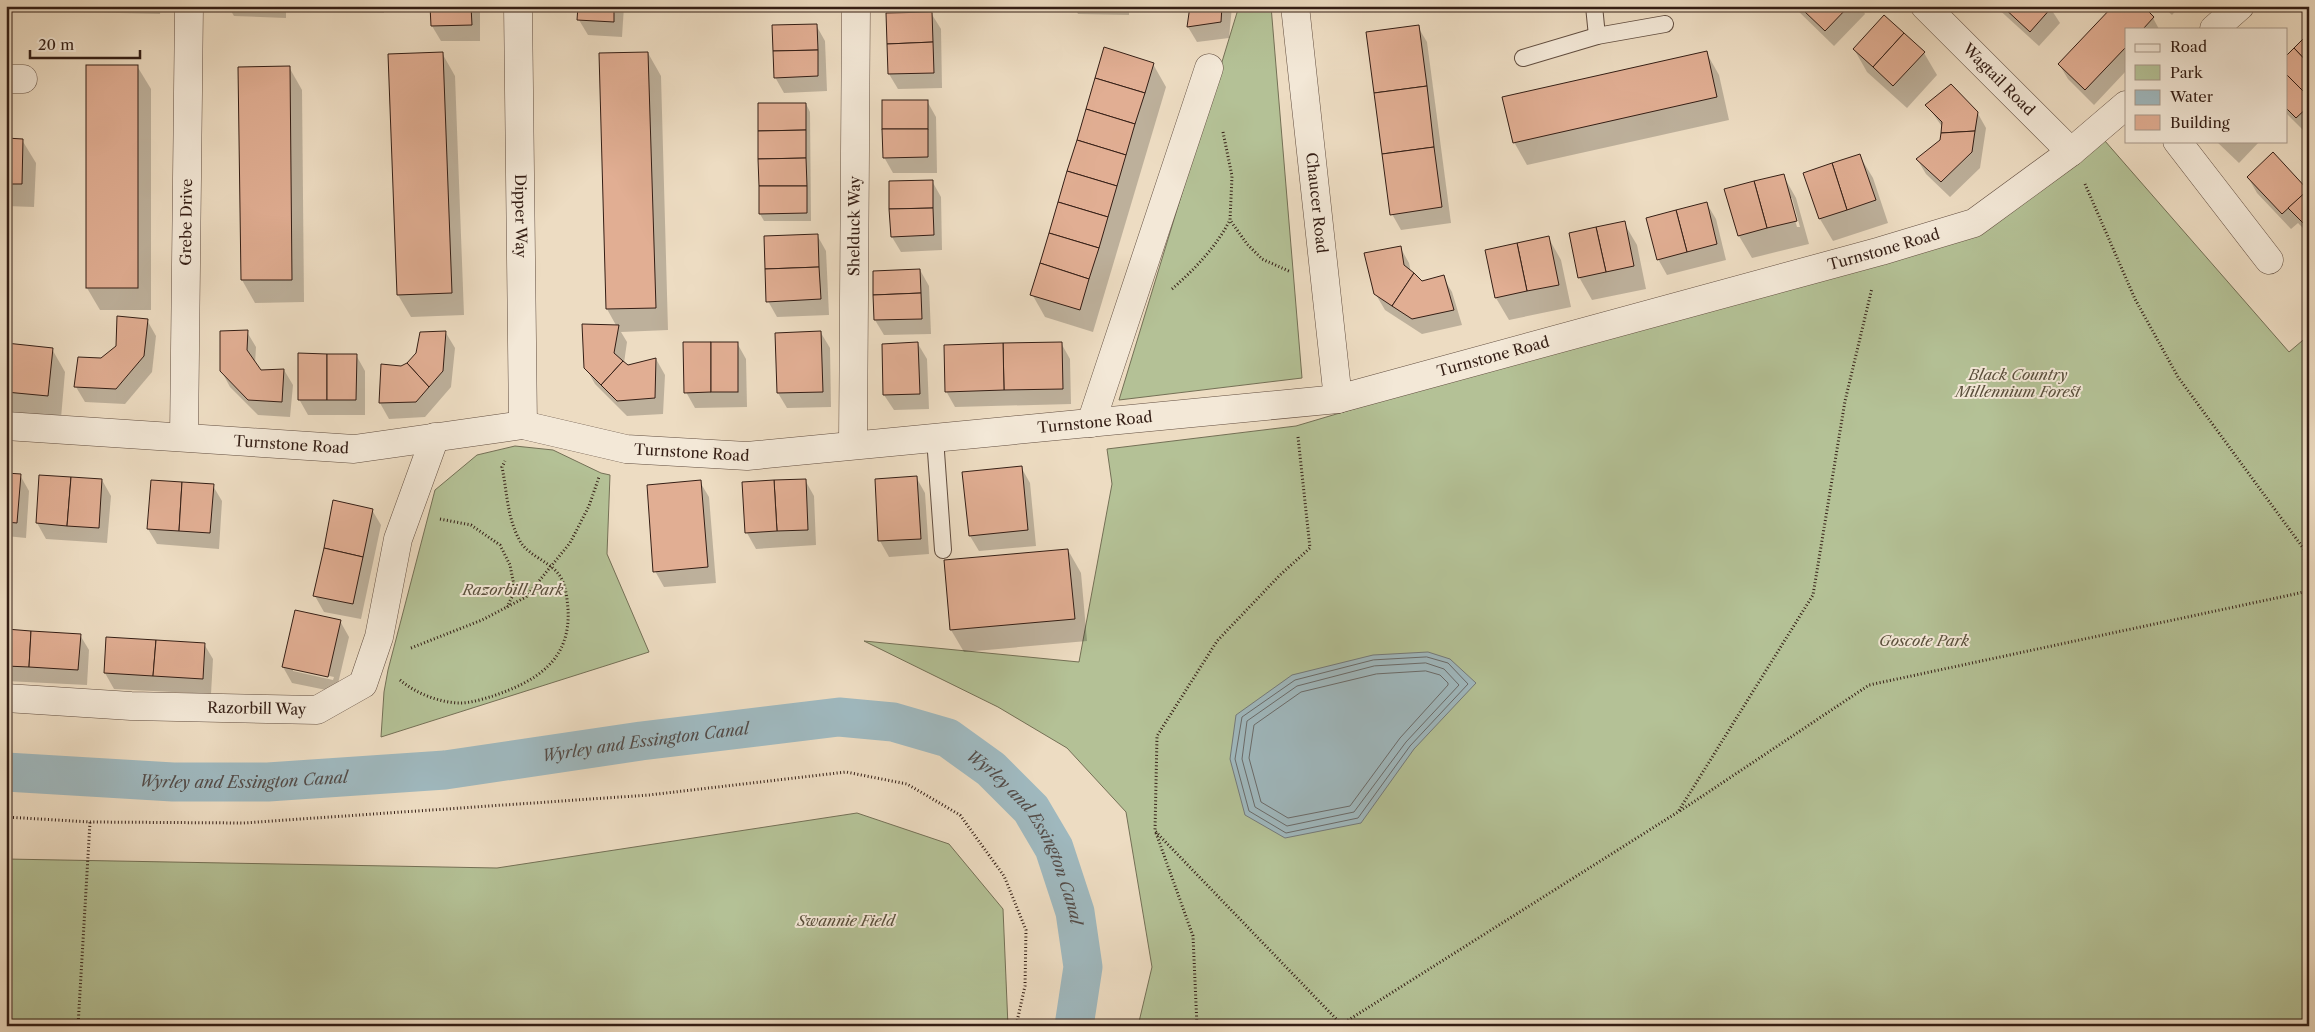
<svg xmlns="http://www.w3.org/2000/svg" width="2315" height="1032" viewBox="0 0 2315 1032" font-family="'Libre Caslon Text',serif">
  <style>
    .green { fill: #b4c196; stroke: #747056 }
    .water { fill: #9fb8be; stroke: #747a7a }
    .shadow { fill: #0003; fill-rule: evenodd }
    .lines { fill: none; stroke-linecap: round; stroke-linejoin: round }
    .shore { stroke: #6a6b6a; stroke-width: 1 }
    .canal { stroke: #9fb8be; stroke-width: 39 }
    .building { fill: #e1ae93; stroke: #341e15 }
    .service-casing { stroke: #624e40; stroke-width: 18 }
    .minor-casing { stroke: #624e40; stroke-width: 29 }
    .path { stroke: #341e15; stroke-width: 3; stroke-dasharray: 1 2.5; stroke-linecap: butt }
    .service { stroke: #f3e8d7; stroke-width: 16 }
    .minor { stroke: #f3e8d7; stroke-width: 28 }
    .labels { text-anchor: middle; stroke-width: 4; stroke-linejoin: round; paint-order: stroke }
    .street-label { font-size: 15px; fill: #341e15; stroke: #f3e8d7 }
    .park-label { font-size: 15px; font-style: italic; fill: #5a4f3c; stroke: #f3e8d7 }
    .water-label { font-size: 16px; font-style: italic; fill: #544c48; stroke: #f3e8d7 }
  </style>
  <rect width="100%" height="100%" fill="#eddcc2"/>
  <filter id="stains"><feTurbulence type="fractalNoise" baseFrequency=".004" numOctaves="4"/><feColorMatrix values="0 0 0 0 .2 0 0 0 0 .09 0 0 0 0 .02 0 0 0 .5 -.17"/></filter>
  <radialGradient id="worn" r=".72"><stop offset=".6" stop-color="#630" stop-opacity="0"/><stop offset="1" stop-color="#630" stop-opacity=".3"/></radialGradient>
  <g class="green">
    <path d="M1239,6H1271L1302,378L1119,400Z"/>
    <path d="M2098,133L2289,352L2309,335V1026H1138L1152,967L1126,812L1067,748L998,707L864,641L1079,662L1112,484L1107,449L1296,426L1974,225Z"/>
    <path d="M515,446L553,450L601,473L610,475L607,554L649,652L381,737L384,692L388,670L435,490L477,455Z"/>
    <path d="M857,813L949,844L1003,909L1008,1026H6V859L497,868Z"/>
  </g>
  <path class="water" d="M1428,652L1450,659L1476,683L1414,749L1361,823L1285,838L1245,815L1230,759L1236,715L1292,675L1373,655Z"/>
  <g class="shadow">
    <path d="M75,6H161L160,14L78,12Z"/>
    <path d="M228,6H286V18L234,16Z"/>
    <path d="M297,6H384V13L300,12Z"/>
    <path d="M432,6H480V41H441L432,26Z"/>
    <path d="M579,6H624L622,37L588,35L579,20Z"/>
    <path d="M968,6H1044V12H971Z"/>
    <path d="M1074,6H1129V15L1078,14Z"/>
    <path d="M1191,6H1232L1229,38L1197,42L1188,27Z"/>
    <path d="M1793,6H1861L1865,14L1834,46Z"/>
    <path d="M1995,6H2049L2060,23L2039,46Z"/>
    <path d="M2141,6L2153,18L2159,29H2126V71L2094,105L2068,79L2059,64Z"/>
    <path d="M2162,6H2180L2172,15Z"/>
    <path d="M931,13L941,29L942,88L898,89L889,74Z"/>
    <path d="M816,25L825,41L827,91L784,93L775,77Z"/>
    <path d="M1418,27L1427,42L1451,223L1401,230L1392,214Z"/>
    <path d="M2309,35V130L2306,133L2286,113V58Z"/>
    <path d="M1854,49L1924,53L1937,75L1907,108L1867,72Z"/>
    <path d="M1706,52L1719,75L1729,120L1527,165L1514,142Z"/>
    <path d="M442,53L455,76L464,315L411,317L398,295Z"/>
    <path d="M648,53L661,76L668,330L621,332L627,342L624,363L628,367L656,359L665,375L663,414L627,416L595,384L586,368L617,327L607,309L600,55Z"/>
    <path d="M1153,64L1166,87L1093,332L1045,317L1032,294Z"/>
    <path d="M137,66L151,89V310H100L87,288Z"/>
    <path d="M289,67L302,90L304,302L255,303L242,280L240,68Z"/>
    <path d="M927,101L936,117L937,173H893L884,157Z"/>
    <path d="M806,104L810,112L811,221H764L760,214Z"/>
    <path d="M1927,105L1977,112L1986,128L1980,168L1950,197L1926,174L1917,159L1941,141L1943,128Z"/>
    <path d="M6,139L22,140L36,163L34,207L6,206Z"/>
    <path d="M2216,141H2260L2239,163Z"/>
    <path d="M1859,155L1873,178L1888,223L1833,241L1820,219Z"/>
    <path d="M1783,175L1796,198L1809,244L1752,258L1739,236ZM1789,198H1792L1800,227H1797Z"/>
    <path d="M2248,177L2309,190V234L2298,223L2291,229L2257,193Z"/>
    <path d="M932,181L941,197L942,250L901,252L892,237Z"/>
    <path d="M1707,204L1716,219L1726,260L1667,275L1658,259Z"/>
    <path d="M1624,223L1637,245L1646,289L1592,300L1579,277Z"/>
    <path d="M817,235L826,251L829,315L777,317L768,301Z"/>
    <path d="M1548,237L1561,260L1571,307L1509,320L1496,298Z"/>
    <path d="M1400,247L1409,263L1411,273L1421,282L1443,277L1452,292L1462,325L1422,334L1385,310L1375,293Z"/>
    <path d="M920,270L929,286L931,334L884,335L875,320Z"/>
    <path d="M147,320L156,336L152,372L125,404L85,402L76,387L101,359Z"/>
    <path d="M247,332L256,347L255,364L260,371L284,370L293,385L290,417L258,415L230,387L221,370Z"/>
    <path d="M446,333L455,348L451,387L425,417L389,419L380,403L401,367L408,364Z"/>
    <path d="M821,333L830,348L831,407L787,408L778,393Z"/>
    <path d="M737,343L746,359L747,407L695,408L686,392Z"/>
    <path d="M1061,343L1070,359L1071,404L955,407L946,391Z"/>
    <path d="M6,344L52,349L65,372L61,418L6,413Z"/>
    <path d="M918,344L927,359L929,409L894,410L884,395Z"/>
    <path d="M356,355L365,371V415H308L299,399Z"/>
    <path d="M1021,467L1030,483L1036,546L979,551L970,536Z"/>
    <path d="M6,474L20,475L29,491L26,538L6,536Z"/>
    <path d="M40,476L102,480L111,496L107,543L46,539L37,523Z"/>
    <path d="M916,477L925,493L929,554L889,557L880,541L876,480Z"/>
    <path d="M805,480L814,496L816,545L756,549L747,533Z"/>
    <path d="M700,482L709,497L716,583L664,587L655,571Z"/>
    <path d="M213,486L222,501L219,549L157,544L148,529Z"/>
    <path d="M372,510L381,525L361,619L324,612L315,596Z"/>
    <path d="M1068,550L1081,573L1087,641L964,652L951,630Z"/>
    <path d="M340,621L349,637L336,692L292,683L283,667ZM293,668L334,677L333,680L293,671Z"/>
    <path d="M6,630L80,635L89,650L87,685L6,681Z"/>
    <path d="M107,638L204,644L213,659L211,694L114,689L105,673Z"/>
  </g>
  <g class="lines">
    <g class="shore">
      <path d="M1427,657L1448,663L1468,684L1410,746L1358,818L1286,833L1249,811L1235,759L1242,717L1295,680L1373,660Z"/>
      <path d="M1426,663L1444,669L1459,685L1406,742L1354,812L1287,826L1255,807L1242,759L1247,721L1297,686L1374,666Z"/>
      <path d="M1426,671L1440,675L1448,683V685L1400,738L1350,806L1288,818L1261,802L1249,758L1254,725L1301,692L1376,674Z"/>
    </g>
    <path class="canal" id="s1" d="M6,772L173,782H268L445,770L641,741L839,717L893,722L948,738L991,769L1031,809L1054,848L1075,912L1083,967L1074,1026"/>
  </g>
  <g class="building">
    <path d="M430,6H471L472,25L431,26Z"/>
    <path d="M578,6H614V22L577,20Z"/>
    <path d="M1190,6H1222L1221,22L1187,27Z"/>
    <path d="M1809,6H1849L1825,31L1804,11Z"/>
    <path d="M2002,6H2051L2052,7L2030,32Z"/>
    <path d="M2113,6H2143L2154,17L2143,29H2126V47L2085,90L2058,64Z"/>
    <path d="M932,12L933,42L887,44L886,13Z"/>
    <path d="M1884,15L1904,33L1873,67L1853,49Z"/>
    <path d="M817,24L818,50L773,51L772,25Z"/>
    <path d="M1419,25L1427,86L1374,93L1366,32Z"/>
    <path d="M1904,33L1925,52L1893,86L1873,67Z"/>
    <path d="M2309,33V64L2294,48Z"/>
    <path d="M933,42L934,73L888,74L887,44Z"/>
    <path d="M1104,47L1154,63L1145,93L1095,78Z"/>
    <path d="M2294,48L2309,64V97L2286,74V56Z"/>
    <path d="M818,50V76L774,78L773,51Z"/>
    <path d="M1707,51L1717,97L1513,143L1502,97Z"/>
    <path d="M443,52L452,293L397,295L388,54Z"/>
    <path d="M648,52L656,308L606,309L599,53Z"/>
    <rect x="86" y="65" width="52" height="223"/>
    <path d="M290,66L292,280H241L238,67Z"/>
    <path d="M2286,74L2309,97V106L2296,118L2286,108Z"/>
    <path d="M1095,78L1145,93L1135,124L1086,109Z"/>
    <path d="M1951,84L1978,112L1975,131L1941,133L1942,122L1925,105Z"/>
    <path d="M1427,86L1434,147L1382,154L1374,93Z"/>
    <rect x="882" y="100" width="46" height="29"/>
    <path d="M758,103H806V130L758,131Z"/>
    <path d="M1086,109L1135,124L1126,155L1077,140Z"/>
    <path d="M882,129H928V157L883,158Z"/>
    <path d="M806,130V158L758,159V131Z"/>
    <path d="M1975,131L1972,152L1941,182L1916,159L1940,140L1941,133Z"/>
    <path d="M6,138L23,139L22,184H6Z"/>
    <path d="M1077,140L1126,155L1117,186L1067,171Z"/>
    <path d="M1434,147L1442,207L1390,215L1382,154Z"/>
    <path d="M2273,152L2308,190L2282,214L2247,177Z"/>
    <path d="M1860,154L1876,200L1847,210L1832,163Z"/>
    <path d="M806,158L807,186H759L758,159Z"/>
    <path d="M1832,163L1847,210L1819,219L1803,173Z"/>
    <path d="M1067,171L1117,186L1108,217L1058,202Z"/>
    <path d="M1784,174L1797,221L1767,228L1754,181Z"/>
    <path d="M933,180V208L889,209V181Z"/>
    <path d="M1754,181L1767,228L1738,236L1724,189Z"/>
    <path d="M759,186H807V213L759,214Z"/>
    <path d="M2309,189V229L2288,208Z"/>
    <path d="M1058,202L1108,217L1099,248L1049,233Z"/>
    <path d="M1707,202L1717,244L1687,252L1676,210Z"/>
    <path d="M933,208L934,235L891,237L889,209Z"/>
    <path d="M1676,210L1687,252L1657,260L1646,218Z"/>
    <path d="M1625,221L1634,266L1606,272L1596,227Z"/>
    <path d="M1596,227L1606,272L1578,278L1569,233Z"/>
    <path d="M1049,233L1099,248L1089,279L1040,263Z"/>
    <path d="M818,234L819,267L765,269L764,236Z"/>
    <path d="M1549,236L1559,285L1527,291L1517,243Z"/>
    <path d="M1517,243L1527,291L1495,298L1485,250Z"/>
    <path d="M1401,246L1404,265L1414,273L1392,306L1374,294L1364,253Z"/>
    <path d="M1040,263L1089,279L1080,310L1030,295Z"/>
    <path d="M819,267L821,299L766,302L765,269Z"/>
    <path d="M920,269L921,293L873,295V271Z"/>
    <path d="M1414,273L1422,281L1444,275L1454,310L1412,319L1392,306Z"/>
    <path d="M921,293L922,319L874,320L873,295Z"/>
    <path d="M117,316L148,319L144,356L116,389L74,387L78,357L101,358L116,346Z"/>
    <path d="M582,324L619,325L614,353L623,361L601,385L584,368Z"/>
    <path d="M248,330L247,350L261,370L284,369L282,402L248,400L220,371V331Z"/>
    <path d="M446,331L443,371L429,387L407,363L416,353L420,332Z"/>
    <path d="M821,331L823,392L777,393L775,333Z"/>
    <path d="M683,342H711V392L684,393Z"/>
    <rect x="711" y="342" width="27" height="50"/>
    <path d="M918,342L920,394L883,395L882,344Z"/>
    <path d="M1062,342L1063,389L1004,390L1003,343Z"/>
    <path d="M6,343L53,348L48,396L6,392Z"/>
    <path d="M1003,343L1004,390L945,392L944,345Z"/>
    <path d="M298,353L327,354V400H298Z"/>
    <path d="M327,354H357L356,400H327Z"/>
    <path d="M656,358L655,398L617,401L601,385L623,361L628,365Z"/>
    <path d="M407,363L429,387L416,402L379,403L381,364L401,366Z"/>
    <path d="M1022,466L1028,530L969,536L962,472Z"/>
    <path d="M6,473L21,474L17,523L6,522Z"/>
    <path d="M39,475L71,477L67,526L36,523Z"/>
    <path d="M917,476L921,539L878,541L875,479Z"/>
    <path d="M71,477L102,479L99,528L67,526Z"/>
    <path d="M806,479L808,530L777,531L774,480Z"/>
    <path d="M151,480L182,482L179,531L147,529Z"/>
    <path d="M701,480L708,567L653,572L647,485Z"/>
    <path d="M774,480L777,531L745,533L742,482Z"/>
    <path d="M182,482L214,484L210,533L179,531Z"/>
    <path d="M333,500L373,509L363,557L324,548Z"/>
    <path d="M324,548L363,557L353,604L313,596Z"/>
    <path d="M1068,549L1075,619L950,630L944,560Z"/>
    <path d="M295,610L341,620L328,677L282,667Z"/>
    <path d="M6,629L31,631L29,667L6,666Z"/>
    <path d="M31,631L81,634L78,670L29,667Z"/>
    <path d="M106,637L156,640L153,676L104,673Z"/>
    <path d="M156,640L205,643L203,679L153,676Z"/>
  </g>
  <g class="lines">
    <g class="service-casing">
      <g id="service">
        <path d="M1594,6L1597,36L1665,24"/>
        <path d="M1523,58L1597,36"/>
        <path d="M935,438L943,550"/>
      </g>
    </g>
    <g class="minor-casing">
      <g id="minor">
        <path id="s2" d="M518,6L523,425"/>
        <path id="s3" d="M1295,6L1338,399"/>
        <path id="s4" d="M1925,6L2071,152"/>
        <path d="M2214,29L2240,6"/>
        <path d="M6,79H23"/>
        <path d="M2177,141L2269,260"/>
        <path d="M1091,423L1209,68"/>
        <path id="s5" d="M6,426L354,449L523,425L626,449L747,456L1338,399L1881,251L1974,223L2071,152L2126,105"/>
        <path id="s6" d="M184,437L189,6"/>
        <path id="s7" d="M853,445L856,6"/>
        <path id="s8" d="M6,698L131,706L317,710L363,684L379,637L398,539L435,437"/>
      </g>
    </g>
    <g class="path">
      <path d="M1223,132L1232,176L1230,220L1247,244L1262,259L1291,272"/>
      <path d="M2085,184L2135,299L2178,377L2309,556"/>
      <path d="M1172,289C1195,269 1216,247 1230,220"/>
      <path d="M1298,437L1310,548L1280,575L1217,641L1157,736L1155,831L1341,1024"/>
      <path d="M440,519L471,525L500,545L510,565L515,591L507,607"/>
      <path d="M411,648L482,620L526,597L570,543L589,506L599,477"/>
      <path d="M400,680C415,693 440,703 460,703C471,703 483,699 493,696C537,681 571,660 568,609C567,598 566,586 560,576C550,561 528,556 520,541C507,518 507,491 502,467L505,461"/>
      <path d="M1680,811L1869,685L2309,591"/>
      <path d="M6,817L90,822L243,823L649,795L846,772L907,784L960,815L1004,876L1026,930L1025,986L1016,1026"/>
      <path d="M1156,833L1193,936L1197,1026"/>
      <path d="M78,1026L90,822"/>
      <path d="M1339,1026L1678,812L1813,595L1845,401L1872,288"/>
    </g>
    <use href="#service" class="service"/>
    <use href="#minor" class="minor"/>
  </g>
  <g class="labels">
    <g class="street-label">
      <text dy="5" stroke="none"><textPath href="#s4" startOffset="104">Wagtail Road</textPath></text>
      <text dy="5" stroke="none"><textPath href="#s3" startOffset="198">Chaucer Road</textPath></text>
      <text dy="5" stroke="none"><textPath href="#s2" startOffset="210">Dipper Way</textPath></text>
      <text dy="5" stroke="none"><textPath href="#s6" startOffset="215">Grebe Drive</textPath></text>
      <text dy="5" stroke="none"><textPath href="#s7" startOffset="219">Shelduck Way</textPath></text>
      <text dy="5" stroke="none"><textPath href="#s5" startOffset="1906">Turnstone Road</textPath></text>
      <text dy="5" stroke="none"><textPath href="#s5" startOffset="1501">Turnstone Road</textPath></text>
      <text dy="5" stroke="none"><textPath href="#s5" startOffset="1096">Turnstone Road</textPath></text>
      <text dy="5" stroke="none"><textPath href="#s5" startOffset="286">Turnstone Road</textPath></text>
      <text dy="5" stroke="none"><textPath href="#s5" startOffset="691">Turnstone Road</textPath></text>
      <text dy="5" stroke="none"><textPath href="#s8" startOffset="251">Razorbill Way</textPath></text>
    </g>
    <g class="park-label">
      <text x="2018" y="380">Black Country<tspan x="2018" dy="17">Millennium Forest</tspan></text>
      <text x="513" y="595">Razorbill Park</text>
      <text x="1924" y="646">Goscote Park</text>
      <text x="846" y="926">Swannie Field</text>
    </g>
    <g class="water-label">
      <text dy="6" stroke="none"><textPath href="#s1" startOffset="642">Wyrley and Essington Canal</textPath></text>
      <text dy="6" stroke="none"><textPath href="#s1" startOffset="238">Wyrley and Essington Canal</textPath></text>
      <text dy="6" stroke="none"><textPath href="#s1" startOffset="1079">Wyrley and Essington Canal</textPath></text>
    </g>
  </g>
  <rect width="2315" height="1032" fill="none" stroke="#eddcc2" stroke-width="25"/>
  <rect x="8" y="8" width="2300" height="1017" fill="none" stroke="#341e15" stroke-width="2.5"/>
  <rect x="12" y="12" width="2290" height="1007" fill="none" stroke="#341e15"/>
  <rect x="2125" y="28" width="162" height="115" fill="#f3e8d7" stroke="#a79789"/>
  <rect x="2135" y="44" width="25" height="8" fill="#f3e8d7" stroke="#a79789"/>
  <text x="2170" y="52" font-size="15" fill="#341e15">Road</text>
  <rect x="2135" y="65" width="25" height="15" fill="#b4c196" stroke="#a79789"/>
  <text x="2170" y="78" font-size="15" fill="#341e15">Park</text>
  <rect x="2135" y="90" width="25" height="15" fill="#9fb8be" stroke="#a79789"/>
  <text x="2170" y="102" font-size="15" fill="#341e15">Water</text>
  <rect x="2135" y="115" width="25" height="15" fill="#e1ae93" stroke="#a79789"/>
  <text x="2170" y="128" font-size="15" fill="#341e15">Building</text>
  <path d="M30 50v8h110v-8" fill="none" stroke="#341e15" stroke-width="2.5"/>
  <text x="38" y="50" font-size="15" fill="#341e15" stroke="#f3e8d7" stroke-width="4" paint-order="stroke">20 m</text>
  <rect width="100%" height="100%" filter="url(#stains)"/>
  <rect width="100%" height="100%" fill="url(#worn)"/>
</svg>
